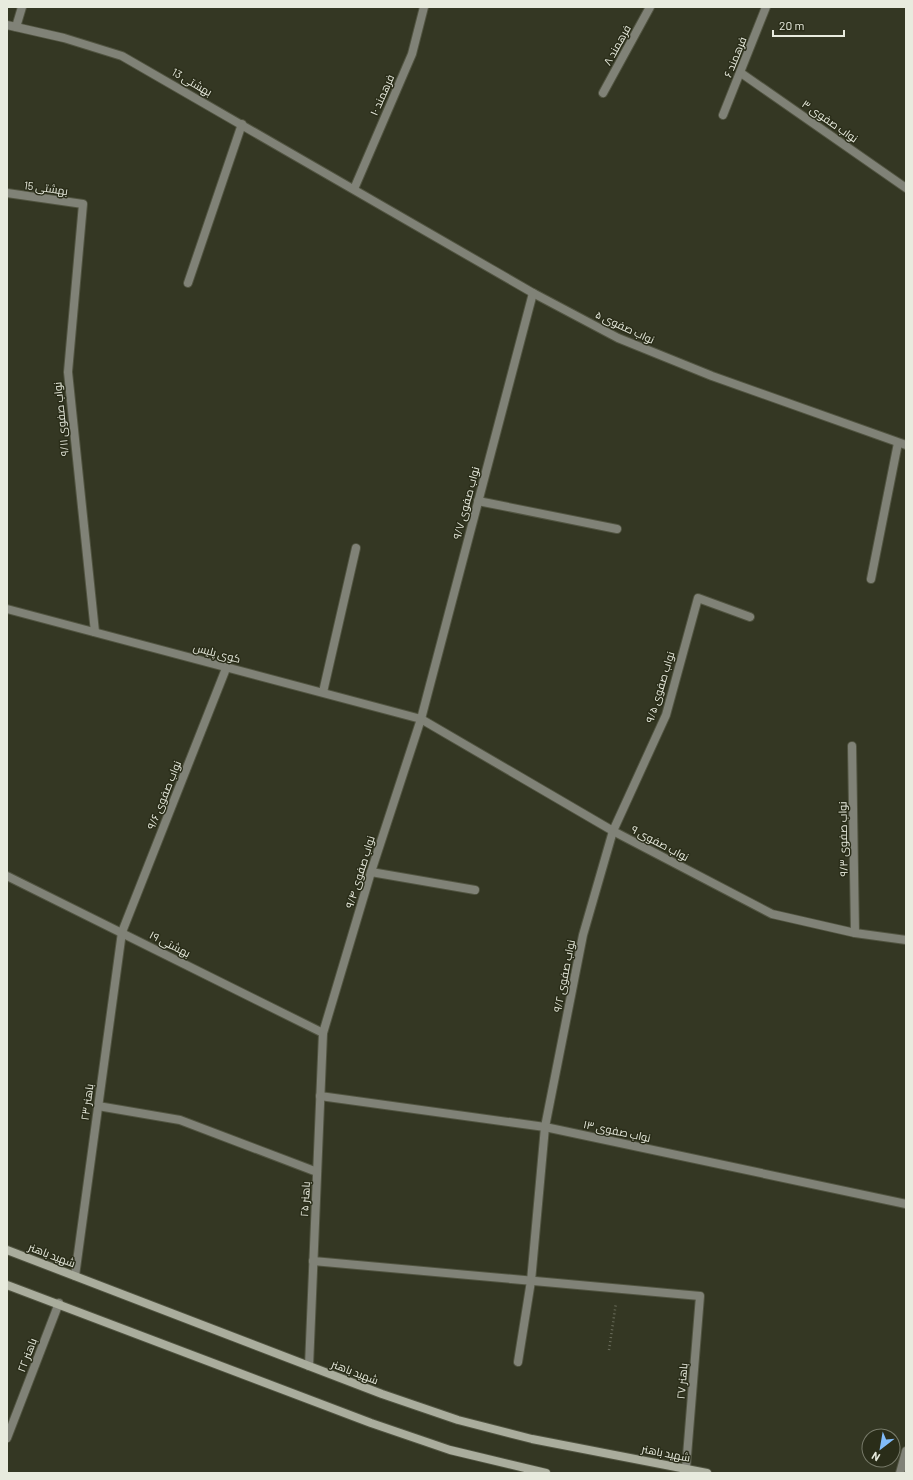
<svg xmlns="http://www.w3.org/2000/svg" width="913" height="1480" viewBox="0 0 913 1480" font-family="Barlow,Cairo,sans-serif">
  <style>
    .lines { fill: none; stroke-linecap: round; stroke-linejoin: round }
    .service-casing { stroke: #515441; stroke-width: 10 }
    .minor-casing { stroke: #515441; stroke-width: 10 }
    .secondary-casing { stroke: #515441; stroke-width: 10 }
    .path { stroke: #6b6e5c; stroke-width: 2.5; stroke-dasharray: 1 3; stroke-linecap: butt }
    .service { stroke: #808277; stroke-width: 8 }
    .minor { stroke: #808277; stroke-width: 8 }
    .secondary { stroke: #aaad9d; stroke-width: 8 }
    .labels { text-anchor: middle; stroke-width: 3; stroke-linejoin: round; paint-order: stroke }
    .street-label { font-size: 11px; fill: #e8ebde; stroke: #2a2d19 }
  </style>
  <rect width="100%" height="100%" fill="#343723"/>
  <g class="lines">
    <g class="service-casing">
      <g id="service">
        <path d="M603,93L650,7"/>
        <path d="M188,283L242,124"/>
        <path d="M478,501L617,529"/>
        <path d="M323,692L356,548"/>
        <path d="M371,872L475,890"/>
        <path d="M518,1362L531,1281"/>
        <path d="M900,1473L906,1451"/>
      </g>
    </g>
    <g class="minor-casing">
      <g id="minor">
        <path d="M7,25L64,38L122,56L533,293L618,338L712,376L906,445"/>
        <path d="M16,27L22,7"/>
        <path d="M741,73L906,188"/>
        <path d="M723,115L766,7"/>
        <path d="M354,189L412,54L424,7"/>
        <path d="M7,193L83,204L68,372L95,632"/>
        <path d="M871,579L898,443"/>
        <path d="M7,609L421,719L613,831L772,914L855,933L906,940"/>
        <path d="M852,746L855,933"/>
        <path d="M7,876L323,1033"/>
        <path d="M320,1096L545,1127L906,1204"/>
        <path d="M98,1106L180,1120L317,1172"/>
        <path d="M313,1261L700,1296L686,1468"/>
        <path d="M75,1276L122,932L227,666"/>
        <path d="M531,1281L545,1127L583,935L613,831L666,715L698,598L750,617"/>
        <path d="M309,1366L323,1033L371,872L421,719L533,293"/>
        <path d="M7,1438L59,1303"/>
      </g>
    </g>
    <g class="secondary-casing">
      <g id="secondary">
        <path d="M7,1250L382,1394L458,1420L532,1439L707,1473"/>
        <path d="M7,1285L371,1423L450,1450L546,1473"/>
      </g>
    </g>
    <path class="path" d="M609,1350L616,1303"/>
    <use href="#service" class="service"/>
    <use href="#minor" class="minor"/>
    <use href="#secondary" class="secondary"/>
  </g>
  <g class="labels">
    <g class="street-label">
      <text transform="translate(617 45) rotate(-61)" y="4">فرهمند ۸</text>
      <text transform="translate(735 57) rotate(-68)" y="4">فرهمند ۶</text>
      <text transform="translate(192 82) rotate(30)" y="4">بهشتی 13</text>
      <text transform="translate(382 95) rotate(-66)" y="4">فرهمند ۱۰</text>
      <text transform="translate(830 121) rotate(35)" y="4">نواب صفوی ۳</text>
      <text transform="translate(46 188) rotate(8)" y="4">بهشتی 15</text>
      <text transform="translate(625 327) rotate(25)" y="4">نواب صفوی ۵</text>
      <text transform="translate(61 419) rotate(-96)" y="4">نواب صفوی ۹/۱۱</text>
      <text transform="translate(466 503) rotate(-75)" y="4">نواب صفوی ۹/۷</text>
      <text transform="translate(217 653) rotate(15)" y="4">کوی پلیس</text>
      <text transform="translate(660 687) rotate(-73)" y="4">نواب صفوی ۹/۵</text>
      <text transform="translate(164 795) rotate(-68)" y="4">نواب صفوی ۹/۶</text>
      <text transform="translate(843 839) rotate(-91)" y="4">نواب صفوی ۹/۳</text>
      <text transform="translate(660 843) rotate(28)" y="4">نواب صفوی ۹</text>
      <text transform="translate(360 872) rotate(-73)" y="4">نواب صفوی ۹/۴</text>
      <text transform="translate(170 944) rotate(27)" y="4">بهشتی ۱۹</text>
      <text transform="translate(564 976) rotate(-79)" y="4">نواب صفوی ۹/۲</text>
      <text transform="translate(87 1102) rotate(-82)" y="4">باهنر ۲۳</text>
      <text transform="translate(617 1131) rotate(12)" y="4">نواب صفوی ۱۳</text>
      <text transform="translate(305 1199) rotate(-87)" y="4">باهنر ۲۵</text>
      <text transform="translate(52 1255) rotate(21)" y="4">شهید باهنر</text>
      <text transform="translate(27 1355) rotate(-69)" y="4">باهنر ۲۲</text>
      <text transform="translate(355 1372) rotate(21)" y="4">شهید باهنر</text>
      <text transform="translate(682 1381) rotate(-85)" y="4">باهنر ۲۷</text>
      <text transform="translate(666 1453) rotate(11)" y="4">شهید باهنر</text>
    </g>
  </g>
  <rect width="913" height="1480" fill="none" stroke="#e8ebde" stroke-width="16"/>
  <g transform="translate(881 1448) rotate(211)"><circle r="19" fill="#2a2d19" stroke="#767968"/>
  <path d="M0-3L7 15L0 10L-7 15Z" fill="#81bcfa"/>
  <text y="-6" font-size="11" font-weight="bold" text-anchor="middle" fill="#e8ebde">N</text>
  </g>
  <path d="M773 30v6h71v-6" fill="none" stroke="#e8ebde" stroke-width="2"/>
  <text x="779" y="30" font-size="12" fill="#e8ebde" stroke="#2a2d19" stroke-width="3" paint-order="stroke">20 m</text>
</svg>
